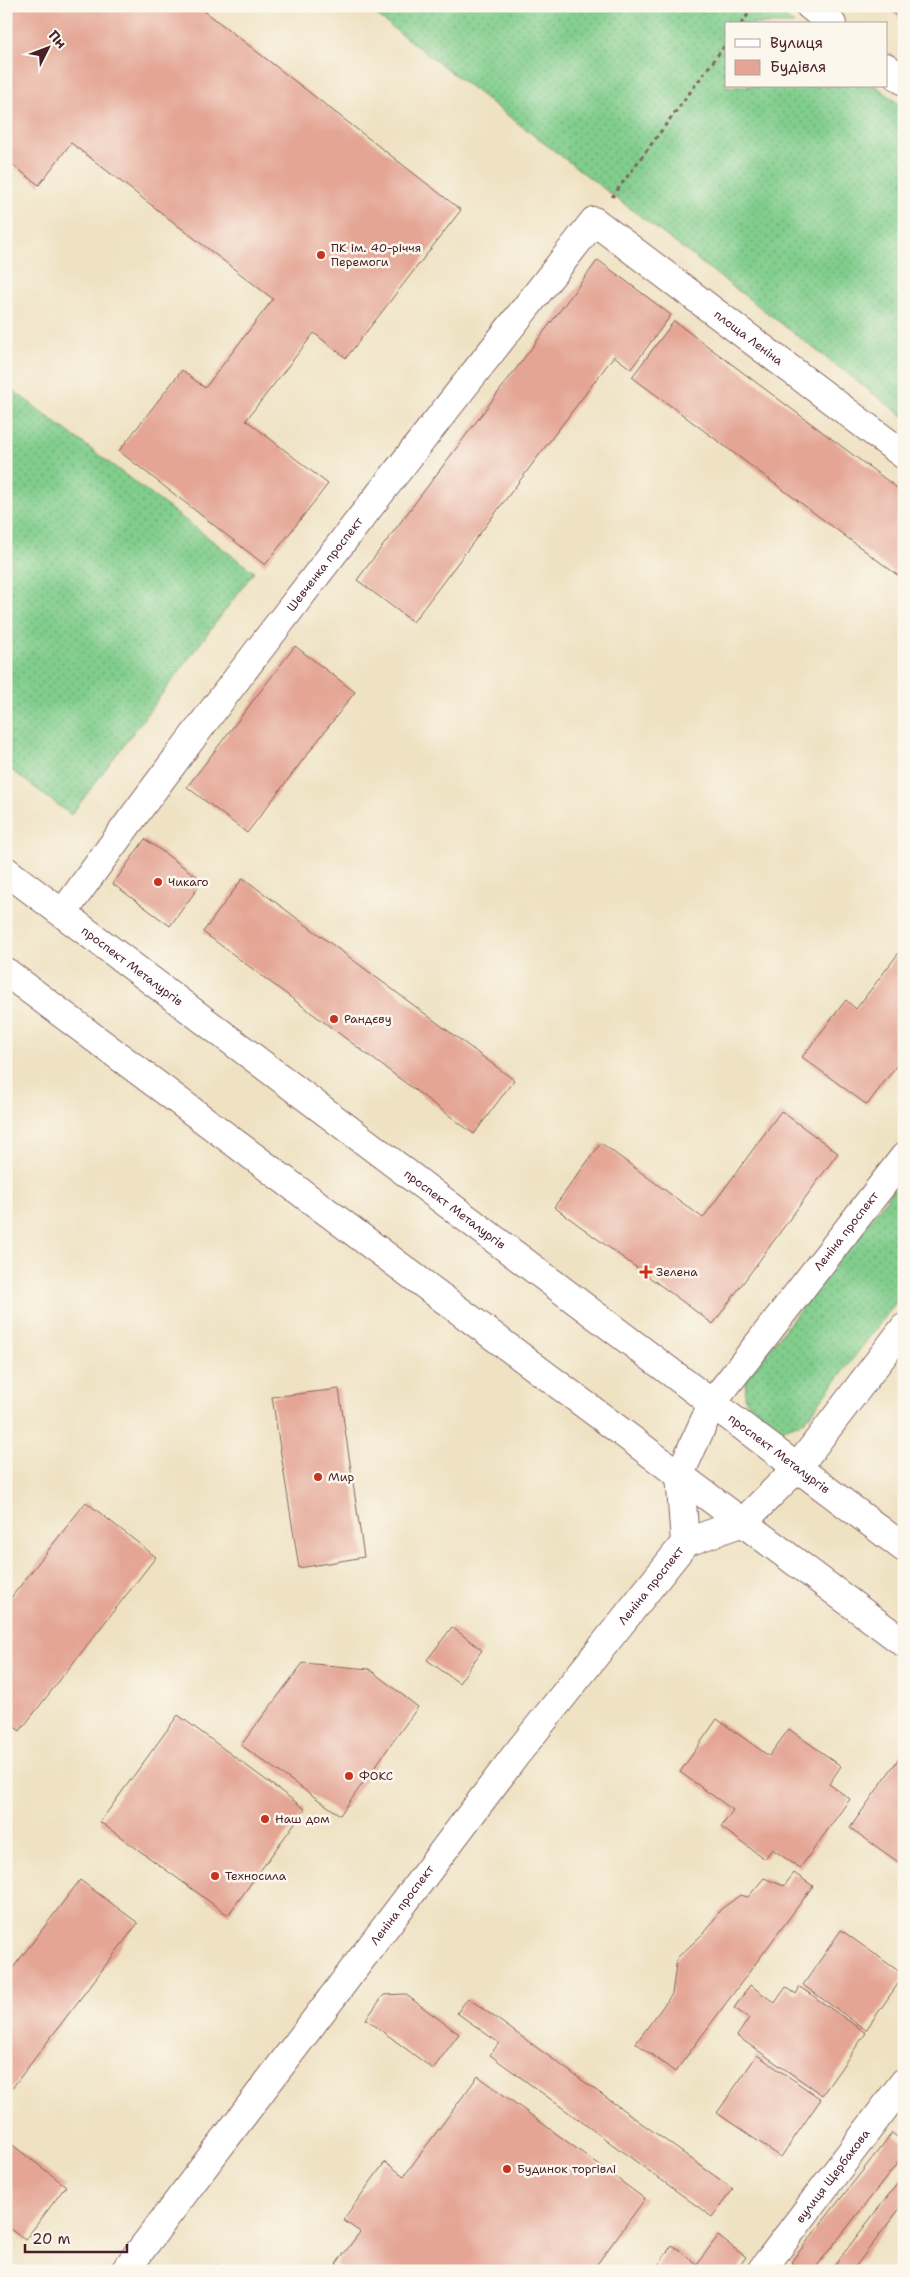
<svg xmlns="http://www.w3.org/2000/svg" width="910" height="2277" viewBox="0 0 910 2277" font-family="'Shantell Sans',sans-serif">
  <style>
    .grass { fill: url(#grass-dots); stroke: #65765c }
    .building { fill: #e4a594 }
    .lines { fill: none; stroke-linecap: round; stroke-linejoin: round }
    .minor-casing { stroke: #846360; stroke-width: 30 }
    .tertiary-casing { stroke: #846360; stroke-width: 30 }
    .path { stroke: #846360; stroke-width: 3; stroke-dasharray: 4 4; stroke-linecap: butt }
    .minor { stroke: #fff; stroke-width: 28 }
    .tertiary { stroke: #fff; stroke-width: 28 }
    .poi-dot { fill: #c8321e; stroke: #fbf7ec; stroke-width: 2 }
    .labels { text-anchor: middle; stroke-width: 5; stroke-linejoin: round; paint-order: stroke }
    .poi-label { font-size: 12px; fill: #4a1f2b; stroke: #fbf7ec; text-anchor: start }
    .street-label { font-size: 12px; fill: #4a1f2b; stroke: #fbf7ec }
  </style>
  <defs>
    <pattern id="grass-dots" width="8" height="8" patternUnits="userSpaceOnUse" patternTransform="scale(1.25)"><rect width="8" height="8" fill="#80cd8c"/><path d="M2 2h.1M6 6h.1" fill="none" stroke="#6ba673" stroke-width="1.8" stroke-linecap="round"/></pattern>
  </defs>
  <rect width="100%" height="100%" fill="#fbf7ec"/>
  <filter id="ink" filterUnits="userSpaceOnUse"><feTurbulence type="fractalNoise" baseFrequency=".02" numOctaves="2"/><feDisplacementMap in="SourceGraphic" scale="10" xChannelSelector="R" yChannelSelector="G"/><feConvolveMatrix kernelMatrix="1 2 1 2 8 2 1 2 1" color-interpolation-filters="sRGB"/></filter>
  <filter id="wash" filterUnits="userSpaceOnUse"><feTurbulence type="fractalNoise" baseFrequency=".0096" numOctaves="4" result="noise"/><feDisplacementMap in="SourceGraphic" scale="20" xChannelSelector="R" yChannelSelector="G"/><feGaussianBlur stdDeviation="1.12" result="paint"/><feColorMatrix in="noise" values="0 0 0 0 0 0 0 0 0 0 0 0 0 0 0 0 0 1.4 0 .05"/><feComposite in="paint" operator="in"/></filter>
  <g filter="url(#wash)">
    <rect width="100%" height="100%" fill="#efe2c3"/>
    <g class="grass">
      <path d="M364,6H771L794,24H726V86H876L904,108V417Z"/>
      <path d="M6,385L254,572L71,815L6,766Z"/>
      <path d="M904,1176V1292L805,1421L781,1430L761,1421L745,1399L746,1379Z"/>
    </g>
    <g id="blocks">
      <g class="building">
        <path d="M6,6H198L461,210L346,358L314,333L246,420L328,484L265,565L119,451L182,370L205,388L273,299L71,143L39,185L6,160Z"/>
        <path d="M885,6H904V21L887,8Z"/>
        <path d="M598,260L671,315L631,369L614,356L413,622L357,580Z"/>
        <path d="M674,321L904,493V580L632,377Z"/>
        <path d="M295,646L355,692L247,833L187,787Z"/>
        <path d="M145,839L203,881L170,926L113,884Z"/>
        <path d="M243,878L514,1080L474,1134L203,932Z"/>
        <path d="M904,946V1056L867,1105L802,1057L846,1000L856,1009Z"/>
        <path d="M781,1111L838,1153L713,1324L554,1207L601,1143L703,1218Z"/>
        <path d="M339,1389L364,1557L299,1568L272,1397Z"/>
        <path d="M86,1502L156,1557L20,1731L6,1721V1604Z"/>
        <path d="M452,1627L482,1650L459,1683L427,1660Z"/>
        <path d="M303,1663L369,1669L418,1707L340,1815L241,1745Z"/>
        <path d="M178,1715L305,1809L228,1915L100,1822Z"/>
        <path d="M717,1719L769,1756L789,1729L841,1766L829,1784L850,1799L800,1868L772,1849L765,1859L721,1827L733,1810L680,1772Z"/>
        <path d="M904,1751V1866L850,1828Z"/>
        <path d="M794,1873L813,1886L675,2072L636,2043L672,1994L677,1958L707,1930L720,1910L740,1895L748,1897L764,1878L784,1886Z"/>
        <path d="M80,1880L138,1923L6,2096V1977Z"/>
        <path d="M841,1930L904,1975L866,2030L803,1985Z"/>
        <path d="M750,1985L775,2003L786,1987L796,1994L800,1987L866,2033L822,2095L737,2036L749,2018L734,2008Z"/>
        <path d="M405,1994L459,2034L433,2069L366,2019L384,1995Z"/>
        <path d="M468,1998L733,2189L712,2217L490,2055L499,2043L457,2013Z"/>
        <path d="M757,2055L821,2099L781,2157L717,2113Z"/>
        <path d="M478,2076L645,2199L592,2271H344L336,2264L360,2232L343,2220L385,2162L404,2176Z"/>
        <path d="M892,2133L904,2142V2155L813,2271H802L791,2262Z"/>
        <path d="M6,2140L66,2186L25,2240L6,2226Z"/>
        <path d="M904,2175V2203L852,2271H830Z"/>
        <path d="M718,2236L746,2257L736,2271H654L672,2245L697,2264Z"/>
        <path d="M216,2265L224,2271H212Z"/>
      </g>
    </g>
  </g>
  <g filter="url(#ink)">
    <use href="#blocks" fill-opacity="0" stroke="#846360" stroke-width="1"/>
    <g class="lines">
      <g class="minor-casing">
        <g id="minor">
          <path d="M810,6L832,24"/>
          <path d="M886,67L904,81"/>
          <path id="s1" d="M63,913C233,677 414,450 594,221L904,455"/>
          <path id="s2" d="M761,2271L904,2082"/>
        </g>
      </g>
      <g class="tertiary-casing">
        <g id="tertiary">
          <path id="s3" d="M6,871L904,1548"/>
          <path d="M6,972L904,1643"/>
          <path id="s4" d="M685,1543L680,1474L713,1402L904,1157"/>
          <path id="s5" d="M125,2271L515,1756L685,1543L743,1522L797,1468L904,1328"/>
        </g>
      </g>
      <g class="path">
        <path d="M741,24L754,6"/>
        <path d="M612,197L726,44"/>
      </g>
      <use href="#minor" class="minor"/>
      <use href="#tertiary" class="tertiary"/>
    </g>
  </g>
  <g class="poi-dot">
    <circle cx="321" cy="255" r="5"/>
    <circle cx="158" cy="882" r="5"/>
    <circle cx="334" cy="1019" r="5"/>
    <path d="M643.5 1264.5h5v5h5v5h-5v5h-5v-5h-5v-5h5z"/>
    <circle cx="318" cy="1477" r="5"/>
    <circle cx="349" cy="1776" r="5"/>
    <circle cx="265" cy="1819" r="5"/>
    <circle cx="215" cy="1876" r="5"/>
    <circle cx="507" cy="2169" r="5"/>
  </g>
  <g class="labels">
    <g class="poi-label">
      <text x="331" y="252">ПК ім. 40-річчя<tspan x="331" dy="14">Перемоги</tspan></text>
      <text x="168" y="886">Чикаго</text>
      <text x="344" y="1023">Рандєву</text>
      <text x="656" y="1276">Зелена</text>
      <text x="328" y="1481">Мир</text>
      <text x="359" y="1780">ФОКС</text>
      <text x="275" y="1823">Наш дом</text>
      <text x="225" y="1880">Техносила</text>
      <text x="517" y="2173">Будинок торгівлі</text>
    </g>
    <g class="street-label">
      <text dy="4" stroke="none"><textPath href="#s1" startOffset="1066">площа Леніна</textPath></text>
      <text dy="4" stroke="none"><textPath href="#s1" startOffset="436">Шевченка проспект</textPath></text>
      <text dy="4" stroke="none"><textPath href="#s3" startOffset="158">проспект Металургів</textPath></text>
      <text dy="4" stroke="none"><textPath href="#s3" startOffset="562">проспект Металургів</textPath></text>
      <text dy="4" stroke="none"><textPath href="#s4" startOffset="365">Леніна проспект</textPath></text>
      <text dy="4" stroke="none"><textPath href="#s3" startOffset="968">проспект Металургів</textPath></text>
      <text dy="4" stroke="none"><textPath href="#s5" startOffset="864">Леніна проспект</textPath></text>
      <text dy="4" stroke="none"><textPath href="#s5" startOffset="459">Леніна проспект</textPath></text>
      <text dy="4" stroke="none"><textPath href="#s2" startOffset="119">вулиця Щербакова</textPath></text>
    </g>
  </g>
  <rect width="910" height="2277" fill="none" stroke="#fbf7ec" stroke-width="25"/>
  <rect x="725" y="22" width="162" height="65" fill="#fbf7ec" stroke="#b4a19f"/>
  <rect x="735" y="39" width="25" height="8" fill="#ffffff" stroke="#b4a19f"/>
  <text x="770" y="48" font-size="15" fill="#4a1f2b">Вулиця</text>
  <rect x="735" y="60" width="25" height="15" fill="#e4a594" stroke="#b4a19f"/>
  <text x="770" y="72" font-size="15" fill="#4a1f2b">Будівля</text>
  <g transform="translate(48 48) rotate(48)" stroke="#fbf7ec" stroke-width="4" paint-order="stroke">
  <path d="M0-4L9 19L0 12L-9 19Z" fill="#4a1f2b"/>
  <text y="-8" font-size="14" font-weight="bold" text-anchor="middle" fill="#4a1f2b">Пн</text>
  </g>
  <path d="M25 2244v8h102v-8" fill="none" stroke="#4a1f2b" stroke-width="2.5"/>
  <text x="32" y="2244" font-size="15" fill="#4a1f2b" stroke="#fbf7ec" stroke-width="4" paint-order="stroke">20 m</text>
</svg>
